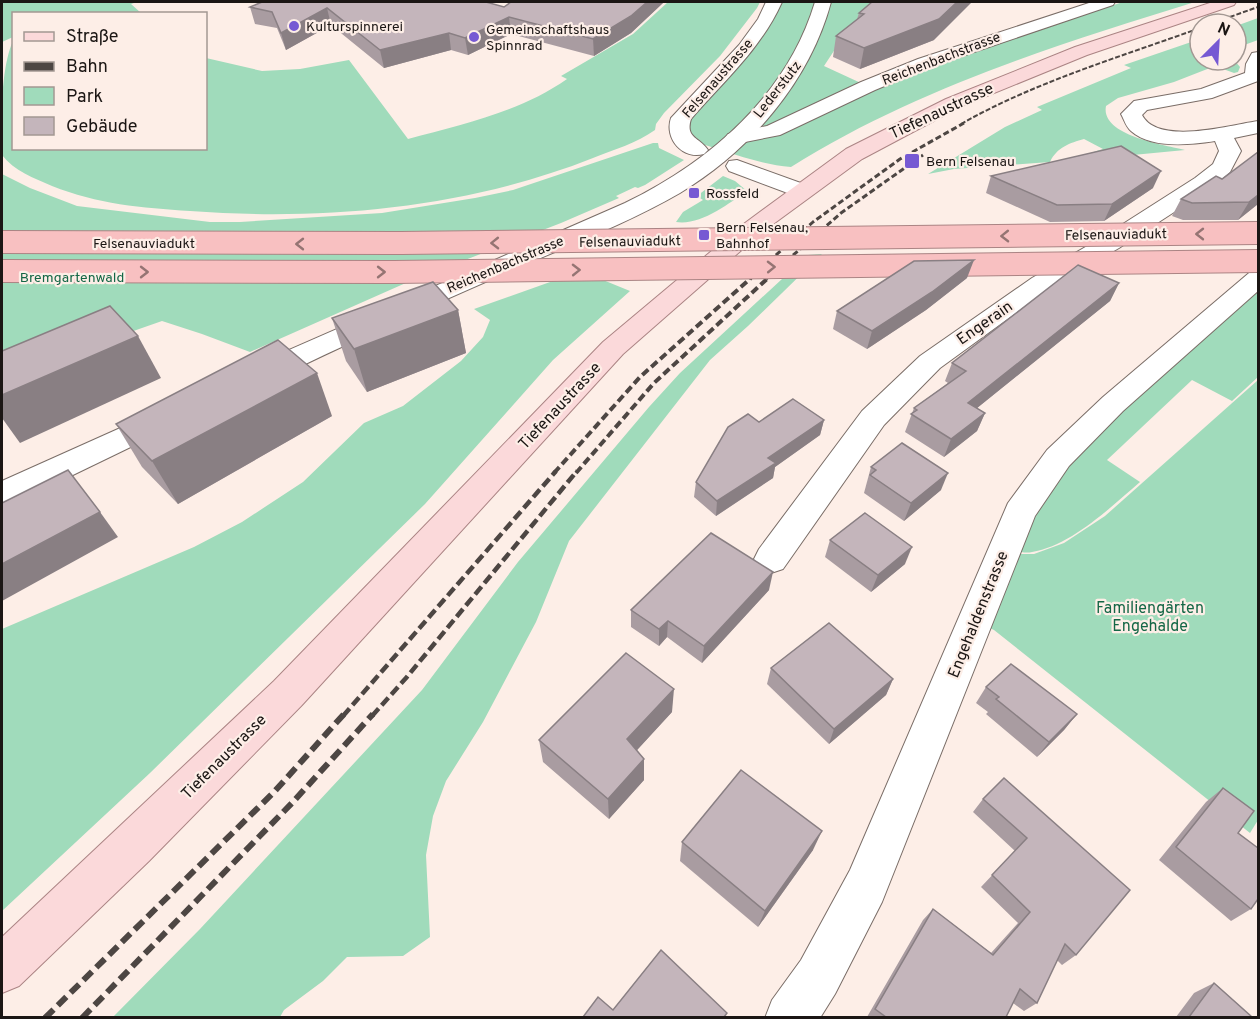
<svg xmlns="http://www.w3.org/2000/svg" width="1260" height="1019" viewBox="0 0 1260 1019" font-family="Overpass,sans-serif">
  <style>
    .green { fill: #a0dbbb }
    .lines { fill: none; stroke-linecap: round; stroke-linejoin: round }
    .minor-casing { stroke: #7a6d67; stroke-width: 2 }
    .tertiary-casing { stroke: #7a6d67; stroke-width: 2 }
    .primary-casing { stroke: #ab8484; stroke-width: 2 }
    .minor { fill: #fff; fill-rule: evenodd }
    .tertiary { fill: #fff; fill-rule: evenodd }
    .primary { fill: #fbd9da; fill-rule: evenodd }
    .rail-far4 { stroke: #4d4643; stroke-width: 2; stroke-dasharray: 5 2; stroke-linecap: butt }
    .rail-far3 { stroke: #4d4643; stroke-width: 3; stroke-dasharray: 6 3; stroke-linecap: butt }
    .rail-far2 { stroke: #4d4643; stroke-width: 4; stroke-dasharray: 8 4; stroke-linecap: butt }
    .rail-far1 { stroke: #4d4643; stroke-width: 4.5; stroke-dasharray: 10 4.5; stroke-linecap: butt }
    .rail { stroke: #4d4643; stroke-width: 6; stroke-dasharray: 12 6; stroke-linecap: butt }
    .motorway-bridge-casing { stroke: #ab8484; stroke-width: 24; stroke-linecap: butt }
    .motorway-bridge { stroke: #f8c0c1; stroke-width: 22 }
    .wall { fill: #a99ca1 }
    .shaded-wall { fill: #897f83 }
    .building { fill: #c4b5bb; stroke: #897f83; stroke-width: 1.5 }
    .oneway { stroke: #957473 }
    .poi-dot { fill: #7659d3; stroke: #fdeee7; stroke-width: 2 }
    .labels { text-anchor: middle; stroke-width: 4.5; stroke-linejoin: round; paint-order: stroke }
    .far-poi-label { font-size: 14px; fill: #1b1614; stroke: #fdeee7; text-anchor: start }
    .far-street-label { font-size: 14px; fill: #1b1614; stroke: #fdeee7 }
    .far-park-label { font-size: 14px; fill: #146746; stroke: #fdeee7 }
    .street-label { font-size: 16px; fill: #1b1614; stroke: #fdeee7 }
    .park-label { font-size: 16px; fill: #146746; stroke: #fdeee7 }
  </style>
  <rect width="100%" height="100%" fill="#fdeee7"/>
  <g class="green">
    <path d="M2,2H137L131,4L141,13L14,14L13,37L2,42Z"/>
    <path d="M668,2H760L757,8L720,56L664,113L656,124L655,130C637,143 613,150 593,158C467,208 324,221 190,211C142,208 97,204 52,186C34,178 14,171 2,155C0,127 1,66 13,41L14,148H206V58L262,71L300,69L349,60L408,139C463,124 520,112 567,79L561,76L633,34Z"/>
    <path d="M774,2H871L847,31L824,66L876,90L991,45L1123,2H1195C1056,45 915,89 791,167C753,164 719,147 682,139V118L771,10Z"/>
    <path d="M1258,18V40L1236,48V26Z"/>
    <path d="M1200,39V60H1234L1240,67L1238,72L1234,73L1215,66L1174,82L1118,98L1106,106C1100,136 1166,145 1185,150L1091,159L1084,155L1103,149L1084,139C1070,143 1057,147 1050,162L954,169L928,174L1005,127L1042,110L1037,107L1131,68L1124,65Z"/>
    <path d="M653,143H658L659,148L684,160L645,185L638,188L635,187L616,196L619,198L561,223L408,282L250,352L202,334L162,321L2,377V174L30,188L77,206L210,222H240L382,213L475,198L513,190Z"/>
    <path d="M723,176L735,181L747,191C728,204 700,226 676,222L683,212L703,200L697,196Z"/>
    <path d="M822,254L748,326L710,360L569,541L536,622L483,722L446,781L433,816L426,855L430,937L403,956L347,957L323,981L284,1010L280,1017L112,1018L200,929L422,690L518,562L649,407L680,373L808,255Z"/>
    <path d="M581,271L630,291L553,360L425,504L150,773L2,911V629L194,547L242,522L303,482L364,423L403,406L461,361L483,337L490,320L474,309Z"/>
    <path d="M1258,279V377L1232,401L1192,380L1107,460L1140,482C1112,506 1071,546 1032,552C1023,554 1014,550 1005,547L1114,405Z"/>
    <path d="M1258,380V820L1250,833L994,630L972,620L1005,549L1022,554H1034L1064,543L1105,516Z"/>
  </g>
  <g class="lines">
    <g class="minor-casing">
      <g id="minor">
        <path d="M1092,2H1115L1113,5L930,67L875,90L780,135L735,144L728,142L725,138L728,134L767,126L861,82L918,59Z"/>
        <path d="M1258,52V81L1212,98L1147,110L1142,115C1158,146 1230,125 1258,121V133L1234,138L1241,151L1230,172L1211,188L1119,248L1050,288L940,368L884,425L783,569L771,573L759,569L754,559L759,549L862,411L920,356L1032,278L1101,238L1195,178L1213,164L1219,151L1215,141C1190,145 1151,149 1131,131C1126,127 1124,119 1121,114L1134,101L1201,89L1245,73L1246,64L1252,53Z"/>
        <path d="M1258,270V291L1123,411L1069,466L1035,516L882,902L835,994L820,1018H765L772,1000L801,960L850,870L1008,503L1047,450L1103,397L1249,273Z"/>
      </g>
    </g>
    <g class="tertiary-casing">
      <g id="tertiary">
        <path d="M766,2H782C761,49 724,81 691,119C685,138 699,137 708,150L704,154C683,160 664,139 671,118L739,45L758,19Z"/>
        <path d="M815,2H831C810,81 750,151 680,193C623,226 559,249 499,276C421,310 344,345 268,382L258,384L248,382L244,375L248,368L625,203C711,161 787,95 815,2Z"/>
        <path d="M737,160L809,186L812,191L809,196L801,198L729,171L726,166L729,161Z"/>
        <path d="M165,408L176,411L180,418L176,425L13,504L2,507V481Z"/>
      </g>
    </g>
    <g class="primary-casing">
      <path id="primary" d="M1213,2H1236L1234,5L1087,55L960,107L862,159L761,233L623,354L302,705L149,861L19,986L2,993V937L274,681L603,342L745,223L846,149L946,99L1075,47Z"/>
    </g>
    <use href="#minor" class="minor"/>
    <use href="#tertiary" class="tertiary"/>
    <use href="#primary" class="primary"/>
    <g class="rail-far4">
      <path d="M1210,24L1258,7"/>
      <path d="M961,124C1035,82 1120,57 1200,28"/>
    </g>
    <g class="rail-far3">
      <path d="M749,279L813,222L900,159L964,123"/>
      <path d="M766,279L841,213L923,155"/>
    </g>
    <g class="rail-far2">
      <path d="M554,473L640,377L751,278"/>
      <path d="M576,473L654,383L768,278"/>
    </g>
    <g class="rail-far1">
      <path d="M343,716L556,471"/>
      <path d="M372,716L406,678L577,471"/>
    </g>
    <g class="rail">
      <path d="M45,1018L275,791L344,714"/>
      <path d="M82,1018L292,803L373,714"/>
    </g>
    <g class="motorway-bridge-casing">
      <g id="motorway-bridge">
        <path d="M2,242L401,243L1258,233"/>
        <path d="M2,271L394,272L1258,261"/>
      </g>
    </g>
    <use href="#motorway-bridge" class="motorway-bridge"/>
  </g>
  <g class="wall">
    <path d="M872,2L934,40L860,69L833,57L836,36L857,19L859,13Z"/>
    <path d="M663,3L631,33L594,56L511,34L468,55L451,50L384,68L331,25L286,50L277,28L255,24L250,7H504Z"/>
    <path d="M1258,152V204L1238,220H1183L1172,216L1181,199L1222,179Z"/>
    <path d="M991,176L1153,188L1104,221L1050,222L986,193Z"/>
    <path d="M967,278L926,310L867,349L833,329L837,311Z"/>
    <path d="M1119,283L1110,301L977,408L985,413L977,431L944,457L905,432L914,408L948,383L945,381L952,363Z"/>
    <path d="M458,310L466,353L367,392L346,361L332,318Z"/>
    <path d="M332,416L178,504L142,467L116,424Z"/>
    <path d="M824,420L820,435L775,467L773,478L716,516L694,497L696,482L759,422Z"/>
    <path d="M871,467L941,490L904,521L864,493Z"/>
    <path d="M830,540L905,564L871,592L825,557Z"/>
    <path d="M769,590L702,663L667,637L659,646L631,627V610Z"/>
    <path d="M771,668L893,679L886,695L829,744L767,684Z"/>
    <path d="M986,687L1077,714L1064,730L1037,757L986,714L988,712L976,703Z"/>
    <path d="M672,712L637,750L644,780L609,819L543,762L539,740Z"/>
    <path d="M1004,778L1076,955L1062,965L1057,960L1037,1003L1024,1011L1013,1003L1006,1017H867L923,920L933,909L991,953L1018,923L981,887L1015,851L973,812L983,799Z"/>
    <path d="M1223,788L1251,909L1231,921L1159,860L1206,802Z"/>
    <path d="M682,842L813,850L758,927L680,861Z"/>
    <path d="M1214,983L1252,1017H1176L1194,993Z"/>
  </g>
  <g class="shaded-wall">
    <path d="M647,2H664L631,33L594,56L593,39Z"/>
    <path d="M957,2H972L934,40L860,69L864,48Z"/>
    <path d="M327,8L331,25L286,50L281,33Z"/>
    <path d="M509,17L511,34L468,55L465,38Z"/>
    <path d="M449,33L451,50L384,68L380,50Z"/>
    <path d="M1161,171L1153,188L1104,221L1112,204Z"/>
    <path d="M1258,195V204L1238,220L1249,202Z"/>
    <path d="M974,260L967,278L926,310L867,349L872,331Z"/>
    <path d="M1119,283L1110,301L961,421L968,403Z"/>
    <path d="M458,310L466,353L367,392L354,349Z"/>
    <path d="M138,336L161,378L20,443L2,418V395Z"/>
    <path d="M317,373L332,416L178,504L152,461Z"/>
    <path d="M985,413L977,431L944,457L951,439Z"/>
    <path d="M824,420L820,435L775,467L773,478L716,516L717,501L768,458Z"/>
    <path d="M948,473L941,490L904,521L911,503Z"/>
    <path d="M100,512L118,537L2,601V564Z"/>
    <path d="M912,547L905,564L871,592L878,575Z"/>
    <path d="M773,572L769,590L702,663L704,646Z"/>
    <path d="M668,621L667,637L659,646V629Z"/>
    <path d="M893,679L886,695L829,744L834,729Z"/>
    <path d="M674,689L672,712L627,761V739Z"/>
    <path d="M1077,714L1064,730L1037,757L1049,742Z"/>
    <path d="M644,759V780L609,819L608,799Z"/>
    <path d="M822,831L813,850L758,927L765,911Z"/>
  </g>
  <g class="building">
    <path d="M262,2H486L504,7L511,2H647L631,16L593,39L509,17L465,38L449,33L380,50L327,8L281,33L272,12L250,7Z"/>
    <path d="M872,2H957L939,19L864,48L836,36L864,14L859,13Z"/>
    <path d="M1121,146L1161,171L1112,204L1057,205L991,176Z"/>
    <path d="M1258,152V195L1249,202L1192,203L1181,199L1216,176L1222,179Z"/>
    <path d="M974,260L932,292L872,331L837,311L914,261Z"/>
    <path d="M1078,265L1119,283L968,403L985,413L951,439L911,414L917,410L914,408L966,371L952,363Z"/>
    <path d="M433,282L458,310L354,349L332,318Z"/>
    <path d="M110,306L138,336L2,395V351Z"/>
    <path d="M278,340L317,373L152,461L116,424Z"/>
    <path d="M793,399L824,420L768,458L776,463L717,501L696,482L728,427L748,414L759,422Z"/>
    <path d="M902,443L948,473L911,503L870,475L876,470L871,467Z"/>
    <path d="M68,470L100,512L2,564V503Z"/>
    <path d="M865,513L912,547L878,575L830,540Z"/>
    <path d="M711,533L773,572L704,646L668,621L659,629L631,610Z"/>
    <path d="M829,623L893,679L834,729L771,668Z"/>
    <path d="M626,653L674,689L627,739L644,759L608,799L539,740Z"/>
    <path d="M1011,664L1077,714L1049,742L996,699L999,697L986,687Z"/>
    <path d="M741,770L822,831L765,911L682,842Z"/>
    <path d="M1004,778L1130,890L1076,955L1065,944L1037,1003L1020,989L1006,1017H886L875,1009L933,909L993,955L1030,912L992,875L1027,838L983,799Z"/>
    <path d="M1223,788L1254,811L1238,833L1258,848V899L1251,909L1176,847Z"/>
    <path d="M661,950L727,1013L724,1017H583L598,997L613,1010Z"/>
    <path d="M1214,983L1252,1017H1189Z"/>
  </g>
  <defs><path id="oneway-chevron" d="M-2-3.5L2.5 0L-2 3.5" fill="none" stroke-width="1.6" stroke-linecap="round" stroke-linejoin="round" transform="scale(1.5)"/></defs>
  <g class="oneway">
    <use href="#oneway-chevron" transform="translate(1200 234) rotate(180)"/>
    <use href="#oneway-chevron" transform="translate(1005 236) rotate(179)"/>
    <use href="#oneway-chevron" transform="translate(495 243) rotate(179)"/>
    <use href="#oneway-chevron" transform="translate(300 244) rotate(180)"/>
    <use href="#oneway-chevron" transform="translate(771 267) rotate(-1)"/>
    <use href="#oneway-chevron" transform="translate(576 270) rotate(-1)"/>
    <use href="#oneway-chevron" transform="translate(144 272)"/>
    <use href="#oneway-chevron" transform="translate(381 272)"/>
  </g>
  <g class="poi-dot">
    <circle cx="294" cy="26" r="6"/>
    <circle cx="474" cy="37" r="6"/>
    <rect x="904" y="153" width="16" height="16" rx="3"/>
    <rect x="688" y="187" width="12" height="12" rx="3"/>
    <rect x="698" y="229" width="12" height="12" rx="3"/>
  </g>
  <g class="labels">
    <g class="far-poi-label">
      <text x="306" y="31">Kulturspinnerei</text>
      <text x="486" y="34">Gemeinschaftshaus<tspan x="486" dy="16">Spinnrad</tspan></text>
      <text x="926" y="166">Bern Felsenau</text>
      <text x="706" y="198">Rossfeld</text>
      <text x="716" y="232">Bern Felsenau,<tspan x="716" dy="16">Bahnhof</tspan></text>
    </g>
    <g class="far-street-label">
      <text transform="translate(941 58) rotate(-21)" y="5">Reichenbachstrasse</text>
      <text transform="translate(717 78) rotate(-49)" y="5">Felsenaustrasse</text>
      <text transform="translate(777 89) rotate(-52)" y="5">Lederstutz</text>
      <text transform="translate(1116 234) rotate(-1)" y="5">Felsenauviadukt</text>
      <text transform="translate(630 241) rotate(-1)" y="5">Felsenauviadukt</text>
      <text x="144" y="248">Felsenauviadukt</text>
      <text transform="translate(505 264) rotate(-23)" y="5">Reichenbachstrasse</text>
    </g>
    <g class="far-park-label">
      <text x="72" y="282">Bremgartenwald</text>
    </g>
    <g class="street-label">
      <text transform="translate(941 110) rotate(-25)" y="6">Tiefenaustrasse</text>
      <text transform="translate(984 322) rotate(-35)" y="6">Engerain</text>
      <text transform="translate(559 405) rotate(-47)" y="6">Tiefenaustrasse</text>
      <text transform="translate(977 614) rotate(-68)" y="6">Engehaldenstrasse</text>
      <text transform="translate(223 756) rotate(-45)" y="6">Tiefenaustrasse</text>
    </g>
    <g class="park-label">
      <text x="1150" y="613">Familiengärten<tspan x="1150" dy="18">Engehalde</tspan></text>
    </g>
  </g>
  <rect width="1260" height="1019" fill="none" stroke="#1b1614" stroke-width="6"/>
  <rect x="12" y="12" width="195" height="138" fill="#fdeee7" stroke="#a39893" stroke-width="1.5"/>
  <rect x="24" y="32" width="30" height="9" fill="#fbd9da" stroke="#a39893" stroke-width="1.5"/>
  <text x="66" y="42" font-size="18" fill="#1b1614">Straße</text>
  <rect x="24" y="62" width="30" height="9" fill="#4d4643" stroke="#a39893" stroke-width="1.5"/>
  <text x="66" y="72" font-size="18" fill="#1b1614">Bahn</text>
  <rect x="24" y="87" width="30" height="18" fill="#a0dbbb" stroke="#a39893" stroke-width="1.5"/>
  <text x="66" y="102" font-size="18" fill="#1b1614">Park</text>
  <rect x="24" y="117" width="30" height="18" fill="#c4b5bb" stroke="#a39893" stroke-width="1.5"/>
  <text x="66" y="132" font-size="18" fill="#1b1614">Gebäude</text>
  <g transform="translate(1218 42) rotate(24)"><circle r="28" fill="#fdeee7" stroke="#a39893" stroke-width="1.5"/>
  <path d="M0-4.5L10 22L0 15L-10 22Z" fill="#7659d3"/>
  <text y="-9" font-size="16" font-weight="bold" text-anchor="middle" fill="#1b1614">N</text>
  </g>
</svg>
